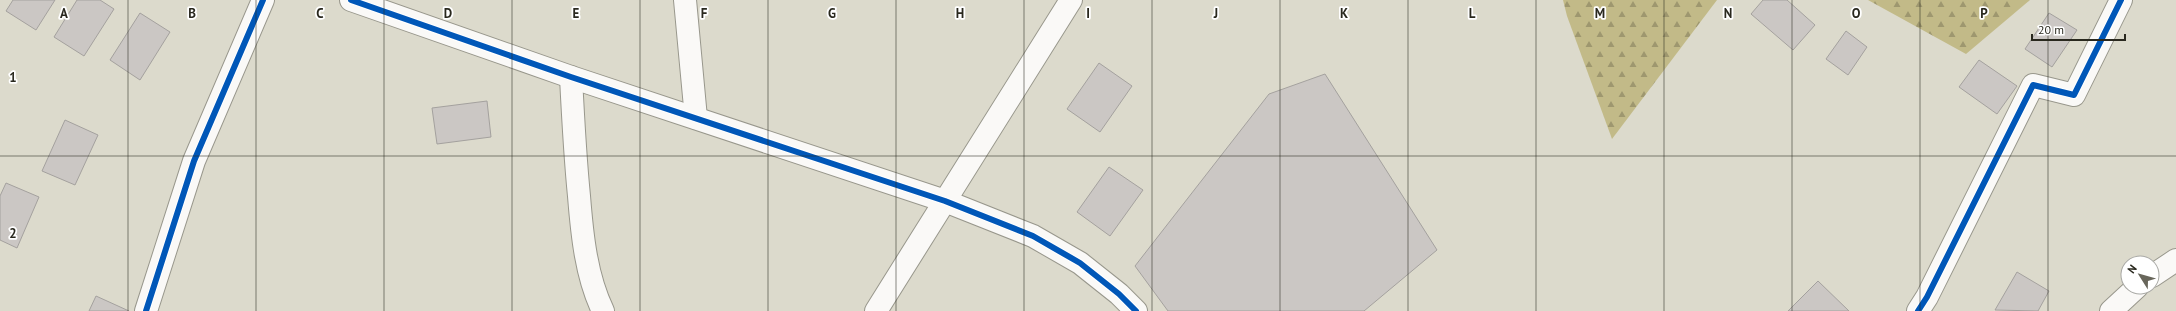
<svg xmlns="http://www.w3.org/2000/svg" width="2176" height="311" viewBox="0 0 2176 311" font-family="'PT Sans',sans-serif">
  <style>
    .forest { fill: url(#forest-firs) }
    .building { fill: #cbc7c4; stroke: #a4a19e }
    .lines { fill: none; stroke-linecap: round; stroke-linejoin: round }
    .street-casing { stroke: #98978c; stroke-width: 24 }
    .street { stroke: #faf9f7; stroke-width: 22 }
    .cycleway-casing { stroke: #fff; stroke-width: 8 }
    .cycleway { stroke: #0057b8; stroke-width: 6 }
    .grid { fill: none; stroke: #29281e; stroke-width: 1; stroke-opacity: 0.55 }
    .grid-label { font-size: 13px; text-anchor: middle; font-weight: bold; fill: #29281e; stroke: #fff; stroke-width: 3.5; stroke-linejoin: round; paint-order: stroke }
  </style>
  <defs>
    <pattern id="forest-firs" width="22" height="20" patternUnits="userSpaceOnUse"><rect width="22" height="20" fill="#c2ba88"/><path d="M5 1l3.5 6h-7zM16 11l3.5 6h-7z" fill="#9e976f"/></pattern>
  </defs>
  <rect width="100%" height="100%" fill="#dcdacc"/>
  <g class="forest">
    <path d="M1563,0H1717L1612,139L1567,16Z"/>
    <path d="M1868,0H2030L1966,54Z"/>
  </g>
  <g class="building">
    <path d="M13,0H55L36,30L6,11Z"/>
    <path d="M77,0H100L114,9L84,56L54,37Z"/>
    <path d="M1763,0H1787L1815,25L1793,50L1751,14Z"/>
    <path d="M140,13L170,32L140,80L110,60Z"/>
    <path d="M2049,13L2077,30L2052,67L2025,49Z"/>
    <path d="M1846,31L1867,47L1848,75L1826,59Z"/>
    <path d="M1979,60L2017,86L1997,114L1959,87Z"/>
    <path d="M1099,63L1132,86L1100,132L1067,109Z"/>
    <path d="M1325,74L1437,250L1364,311H1168L1135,266L1269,94Z"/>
    <path d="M487,101L491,137L437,144L432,108Z"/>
    <path d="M65,120L98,135L75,185L42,171Z"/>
    <path d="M1109,167L1143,190L1110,236L1077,212Z"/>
    <path d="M6,183L39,197L17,248L0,240V196Z"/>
    <path d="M2017,272L2049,291L2038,311L1995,310Z"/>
    <path d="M1818,281L1849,311H1788Z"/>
    <path d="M96,296L129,311H89Z"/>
  </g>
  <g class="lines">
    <g class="street-casing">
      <g id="street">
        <path d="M351,0L571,77L945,201L1033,236L1080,263L1119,294L1136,311"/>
        <path d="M685,0L696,118"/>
        <path d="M571,77C573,117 575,156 579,196C582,234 586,276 603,311"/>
        <path d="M2152,276L2176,260"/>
        <path d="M146,311L194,161L263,0"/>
        <path d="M876,311L1071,0"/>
        <path d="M1918,311L1927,297L2033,85L2074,95L2121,0"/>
        <path d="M2111,311L2137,287"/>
      </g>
    </g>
    <use href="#street" class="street"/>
    <g class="cycleway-casing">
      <g id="cycleway">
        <path d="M351,0L571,77L945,201L1033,236L1080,263L1119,294L1136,311"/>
        <path d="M146,311L194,161L263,0"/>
        <path d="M1918,311L1927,297L2033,85L2074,95L2121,0"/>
      </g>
    </g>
    <use href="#cycleway" class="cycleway"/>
  </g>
  <path class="grid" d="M128,0V311M256,0V311M384,0V311M512,0V311M640,0V311M768,0V311M896,0V311M1024,0V311M1152,0V311M1280,0V311M1408,0V311M1536,0V311M1664,0V311M1792,0V311M1920,0V311M2048,0V311M0,156H2176"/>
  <g class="grid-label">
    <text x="64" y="18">A</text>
    <text x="192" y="18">B</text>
    <text x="320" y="18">C</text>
    <text x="448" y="18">D</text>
    <text x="576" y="18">E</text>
    <text x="704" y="18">F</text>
    <text x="832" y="18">G</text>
    <text x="960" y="18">H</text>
    <text x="1088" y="18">I</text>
    <text x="1216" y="18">J</text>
    <text x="1344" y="18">K</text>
    <text x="1472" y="18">L</text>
    <text x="1600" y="18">M</text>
    <text x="1728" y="18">N</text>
    <text x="1856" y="18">O</text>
    <text x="1984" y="18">P</text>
    <text x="13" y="82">1</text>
    <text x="13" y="238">2</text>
  </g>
  <g transform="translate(2140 275) rotate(307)"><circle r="19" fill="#ffffff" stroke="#a9a9a5"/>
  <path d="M0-3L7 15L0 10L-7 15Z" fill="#68665b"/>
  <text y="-6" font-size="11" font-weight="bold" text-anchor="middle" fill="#29281e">N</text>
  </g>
  <path d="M2032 34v6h93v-6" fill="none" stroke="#29281e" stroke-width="2"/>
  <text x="2038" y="34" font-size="12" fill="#29281e" stroke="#ffffff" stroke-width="3" paint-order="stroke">20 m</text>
</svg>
